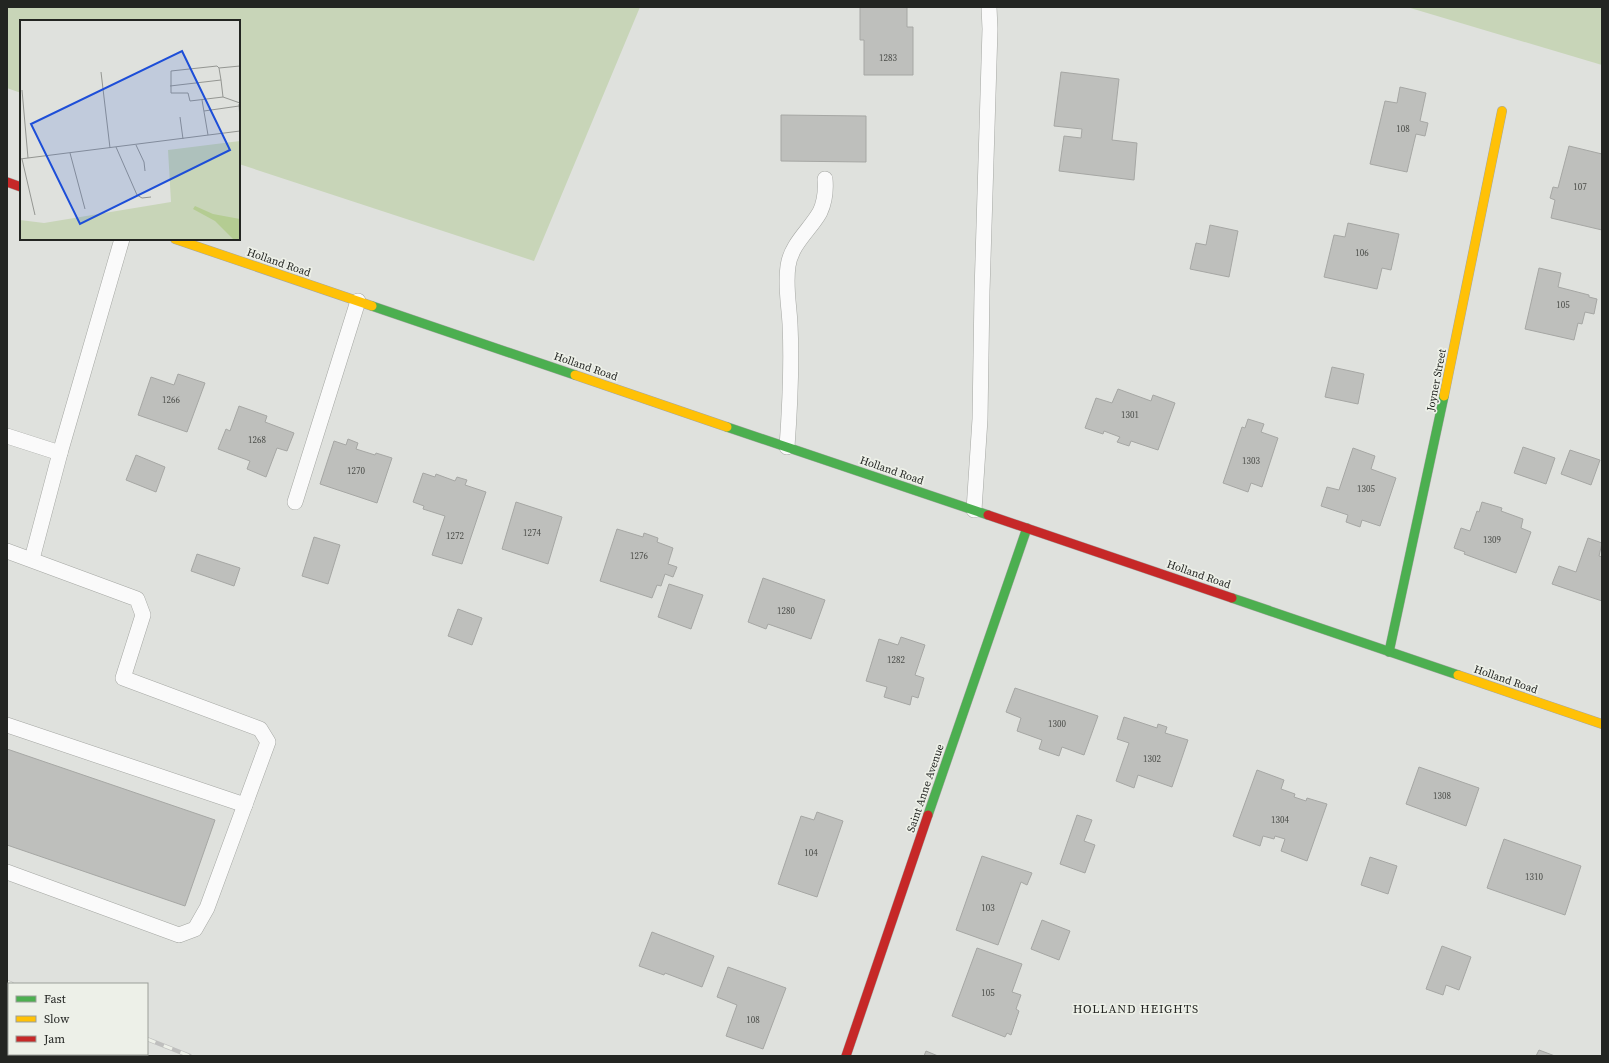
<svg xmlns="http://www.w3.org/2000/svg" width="1609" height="1063" viewBox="0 0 1609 1063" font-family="'Source Serif 4',serif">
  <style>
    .green { fill: #c8d5b8 }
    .building { fill: #bebfbc; stroke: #a6a7a4 }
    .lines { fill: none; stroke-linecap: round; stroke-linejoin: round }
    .lane-casing { stroke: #a5a7a3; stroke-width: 16 }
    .fast-casing { stroke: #a5a7a3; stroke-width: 10 }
    .slow-casing { stroke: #a5a7a3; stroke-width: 10 }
    .jam-casing { stroke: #a5a7a3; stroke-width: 10 }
    .lane { stroke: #fafafa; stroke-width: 15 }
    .fast { stroke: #4caf50; stroke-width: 9 }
    .slow { stroke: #ffc107; stroke-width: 9 }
    .jam { stroke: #c62828; stroke-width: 9 }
    .rail-casing { stroke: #bfbfbe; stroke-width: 4.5 }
    .rail { stroke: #edf0e8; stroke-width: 3; stroke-dasharray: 9; stroke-linecap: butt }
    .labels { text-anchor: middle; stroke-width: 3.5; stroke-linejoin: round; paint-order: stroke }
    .number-label { font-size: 9px; fill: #4a4c48 }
    .street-label { font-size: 11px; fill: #232522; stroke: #edf0e8 }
    .neighbourhood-label { font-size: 12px; letter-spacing: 1px; fill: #232522; stroke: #edf0e8 }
    .inset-road { fill: none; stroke: #949692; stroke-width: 1 }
    .view { fill: #1d4ed8; fill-opacity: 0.15; stroke: #1d4ed8; stroke-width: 2 }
    .inset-edge { fill: none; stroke: #232522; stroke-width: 2 }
  </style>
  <rect width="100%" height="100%" fill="#dfe1dd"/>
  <g class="green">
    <path d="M7,7H640L534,261L239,164V21H21V93L7,88Z"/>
    <path d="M1407,7H1602V65Z"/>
  </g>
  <g class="building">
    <path d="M860,7H907V27H913V75H864V40H860Z"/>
    <path d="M1061,72L1119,79L1112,140L1137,143L1134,180L1059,171L1064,136L1081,138L1082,129L1054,126Z"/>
    <path d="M1400,87L1426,93L1420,121L1428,123L1425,136L1416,134L1407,172L1370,164L1385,101L1397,103Z"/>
    <path d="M781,115L866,116V162L781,161Z"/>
    <path d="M1569,146L1602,154V230L1551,218L1555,200L1550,198L1553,187L1558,188Z"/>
    <path d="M1348,223L1399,234L1391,270L1382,268L1377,289L1324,277L1334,235L1345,237Z"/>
    <path d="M1210,225L1238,231L1229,277L1190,269L1196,243L1206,245Z"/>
    <path d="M1539,268L1561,273L1558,287L1589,295V297L1597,299L1594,314L1585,312L1582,324L1578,323L1574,340L1525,329Z"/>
    <path d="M1332,367L1364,374L1358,404L1325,397Z"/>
    <path d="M178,374L205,383L187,432L138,415L151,377L174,385Z"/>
    <path d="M1118,389L1151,401L1153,395L1175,403L1158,450L1131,441L1129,446L1117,442L1120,437L1104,431L1103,434L1085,428L1096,398L1112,403Z"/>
    <path d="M239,406L267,416L265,422L294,433L287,451L277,448L266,477L247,469L250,461L218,449L226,429L230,431Z"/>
    <path d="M1248,419L1264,424L1261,432L1278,438L1262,487L1251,483L1248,492L1223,483L1242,427L1245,428Z"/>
    <path d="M348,439L358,443L356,449L375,455L376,453L392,458L377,503L320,484L334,441L346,445Z"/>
    <path d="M1523,447L1555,458L1546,484L1514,473Z"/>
    <path d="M1353,448L1375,456L1371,469L1396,478L1380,526L1362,520L1360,527L1346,522L1348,515L1321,506L1327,487L1339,490Z"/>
    <path d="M1570,450L1600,460L1591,485L1561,474Z"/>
    <path d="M136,455L165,467L156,492L126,480Z"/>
    <path d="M423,473L435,477L436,474L455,481L457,477L467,480L465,485L486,492L462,564L432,555L445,516L423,509L424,506L413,502Z"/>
    <path d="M516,502L562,517L548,564L502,549Z"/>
    <path d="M1482,502L1502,508L1501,511L1523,519L1521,528L1531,532L1516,573L1464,554L1465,552L1454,548L1461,528L1470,531L1477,511L1479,512Z"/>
    <path d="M617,529L643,537L644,533L658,538L657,542L673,548L668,564L677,567L673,577L665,574L661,586L657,585L652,598L600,581Z"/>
    <path d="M314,537L340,545L328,584L302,576Z"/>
    <path d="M1588,538L1602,543L1599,556L1602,557V601L1552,584L1559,566L1576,572Z"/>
    <path d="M197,554L240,568L234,586L191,571Z"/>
    <path d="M763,578L825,600L811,639L768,624L766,629L748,622Z"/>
    <path d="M669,584L703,595L691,629L658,617Z"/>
    <path d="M458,609L482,618L472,645L448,636Z"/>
    <path d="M901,637L925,645L915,675L924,678L918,698L912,696L910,705L884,697L887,687L866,681L879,639L898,645Z"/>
    <path d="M1015,688L1098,716L1084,755L1062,747L1059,756L1039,749L1042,740L1017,731L1021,718L1006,712Z"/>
    <path d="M1124,717L1157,728L1158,724L1167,727L1165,733L1188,740L1172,787L1138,775L1134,788L1116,781L1129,743L1117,739Z"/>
    <path d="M7,749L215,820L185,906L7,845Z"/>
    <path d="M1419,767L1479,788L1466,826L1406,804Z"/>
    <path d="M1257,770L1284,780L1281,789L1295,794L1294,797L1306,801L1307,798L1327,804L1307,861L1281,851L1285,839L1275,836L1274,839L1263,836L1260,846L1233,836Z"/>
    <path d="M817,812L843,821L817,897L778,884L801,816L814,820Z"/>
    <path d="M1077,815L1092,820L1084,841L1095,845L1085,873L1060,864Z"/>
    <path d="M1504,839L1581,866L1565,915L1487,888Z"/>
    <path d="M982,856L1032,873L1027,885L1021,882L998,945L956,930Z"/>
    <path d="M1370,857L1397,866L1388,894L1361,885Z"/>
    <path d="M1042,920L1070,931L1059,960L1031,949Z"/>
    <path d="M652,932L714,956L702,987L665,973L664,975L639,966Z"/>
    <path d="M1442,946L1471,957L1459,990L1446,985L1443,995L1426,989Z"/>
    <path d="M977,948L1022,964L1012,992L1021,995L1016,1009L1019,1011L1011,1035L1007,1033L1005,1037L952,1016Z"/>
    <path d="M728,967L786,988L763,1049L726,1036L737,1005L717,997Z"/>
    <path d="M1539,1050L1555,1056H1536Z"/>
    <path d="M926,1051L938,1056H924Z"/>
  </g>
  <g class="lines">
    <g class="lane-casing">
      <g id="lane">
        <path d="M7,436L60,453"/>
        <path d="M787,447C790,406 792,365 790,324C789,304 785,286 788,266C791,244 810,230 820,212C825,201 826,190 825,179"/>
        <path d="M295,502L358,301"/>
        <path d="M974,510L980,419L982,292L990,29L989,7"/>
        <path d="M7,551L137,599L143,615L123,678L260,729L268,742L207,908L195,929L179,935L7,872"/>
        <path d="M32,559L60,453L122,239"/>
        <path d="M7,725L245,805"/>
      </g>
    </g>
    <g class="fast-casing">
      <g id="fast">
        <path d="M372,306L575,375"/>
        <path d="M727,427L988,515"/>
        <path d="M1232,598L1458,675"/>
        <path d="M1389,652L1444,396"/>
        <path d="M928,815L1027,528"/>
      </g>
    </g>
    <g class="slow-casing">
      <g id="slow">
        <path d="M175,239L372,306"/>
        <path d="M575,375L727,427"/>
        <path d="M1444,396L1502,111"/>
        <path d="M1458,675L1602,724"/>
      </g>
    </g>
    <g class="jam-casing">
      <g id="jam">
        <path d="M7,182L21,187"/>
        <path d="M988,515L1232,598"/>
        <path d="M846,1056L928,815"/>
      </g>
    </g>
    <use href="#lane" class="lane"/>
    <use href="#fast" class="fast"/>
    <use href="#slow" class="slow"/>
    <use href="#jam" class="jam"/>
    <g class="rail-casing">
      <g id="rail">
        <path d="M7,982L12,984"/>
        <path d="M147,1039L190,1056"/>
      </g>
    </g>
    <use href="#rail" class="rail"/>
  </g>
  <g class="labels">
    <g class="number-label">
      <text x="888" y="61">1283</text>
      <text x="1403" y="132">108</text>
      <text x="1580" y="190">107</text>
      <text x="1362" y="256">106</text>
      <text x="1563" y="308">105</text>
      <text x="171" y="403">1266</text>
      <text x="1130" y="418">1301</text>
      <text x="257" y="443">1268</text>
      <text x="1251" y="464">1303</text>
      <text x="356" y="474">1270</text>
      <text x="1366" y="492">1305</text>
      <text x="532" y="536">1274</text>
      <text x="455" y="539">1272</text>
      <text x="1492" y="543">1309</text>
      <text x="639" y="559">1276</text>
      <text x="786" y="614">1280</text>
      <text x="896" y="663">1282</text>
      <text x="1057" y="727">1300</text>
      <text x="1152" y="762">1302</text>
      <text x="1442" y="799">1308</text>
      <text x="1280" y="823">1304</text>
      <text x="811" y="856">104</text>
      <text x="1534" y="880">1310</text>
      <text x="988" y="911">103</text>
      <text x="988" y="996">105</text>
      <text x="753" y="1023">108</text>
    </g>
    <g class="street-label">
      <text transform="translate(279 262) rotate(19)" y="4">Holland Road</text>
      <text transform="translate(586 366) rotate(19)" y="4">Holland Road</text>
      <text transform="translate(1436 380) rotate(-79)" y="4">Joyner Street</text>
      <text transform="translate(892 470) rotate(19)" y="4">Holland Road</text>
      <text transform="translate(1199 574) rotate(19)" y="4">Holland Road</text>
      <text transform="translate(1506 679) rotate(19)" y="4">Holland Road</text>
      <text transform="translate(925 788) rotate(-71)" y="4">Saint Anne Avenue</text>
    </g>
    <g class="neighbourhood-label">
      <text x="1136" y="1013">HOLLAND HEIGHTS</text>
    </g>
  </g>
  <g transform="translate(20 20)">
    <rect width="220" height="220" fill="#dfe1dd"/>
    <path d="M220,121V220H0V200L24,203L151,182L148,130Z" fill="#c8d5b8"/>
    <path d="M175,186L193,194L220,199V220H214L195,201L173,189Z" fill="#b4cc92"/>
    <path class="inset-road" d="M199,48L197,46L151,51V73H168L170,81L203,77L220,83M81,52L90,128M201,60L199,48L220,46M150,66L201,60L203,77M2,70L8,138M182,80L188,115M219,84L220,100M184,91L219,86M160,97L163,119M116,125L124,142L125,151M96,127L117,175L122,178L131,177M50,133L65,189M0,139L220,111M2,139L15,195"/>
    <path class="view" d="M162,31L210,130L60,204L11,104Z"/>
    <rect width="220" height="220" class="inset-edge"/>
  </g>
  <rect width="1609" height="1063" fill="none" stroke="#232522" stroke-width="16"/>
  <rect x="8" y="983" width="140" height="72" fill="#edf0e8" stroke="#9c9f99"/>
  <rect x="16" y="996" width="20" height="6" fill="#4caf50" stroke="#9c9f99"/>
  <text x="44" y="1003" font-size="12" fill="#232522">Fast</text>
  <rect x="16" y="1016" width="20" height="6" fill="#ffc107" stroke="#9c9f99"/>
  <text x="44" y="1023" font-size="12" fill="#232522">Slow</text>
  <rect x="16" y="1036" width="20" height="6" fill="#c62828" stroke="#9c9f99"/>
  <text x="44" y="1043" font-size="12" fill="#232522">Jam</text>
</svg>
